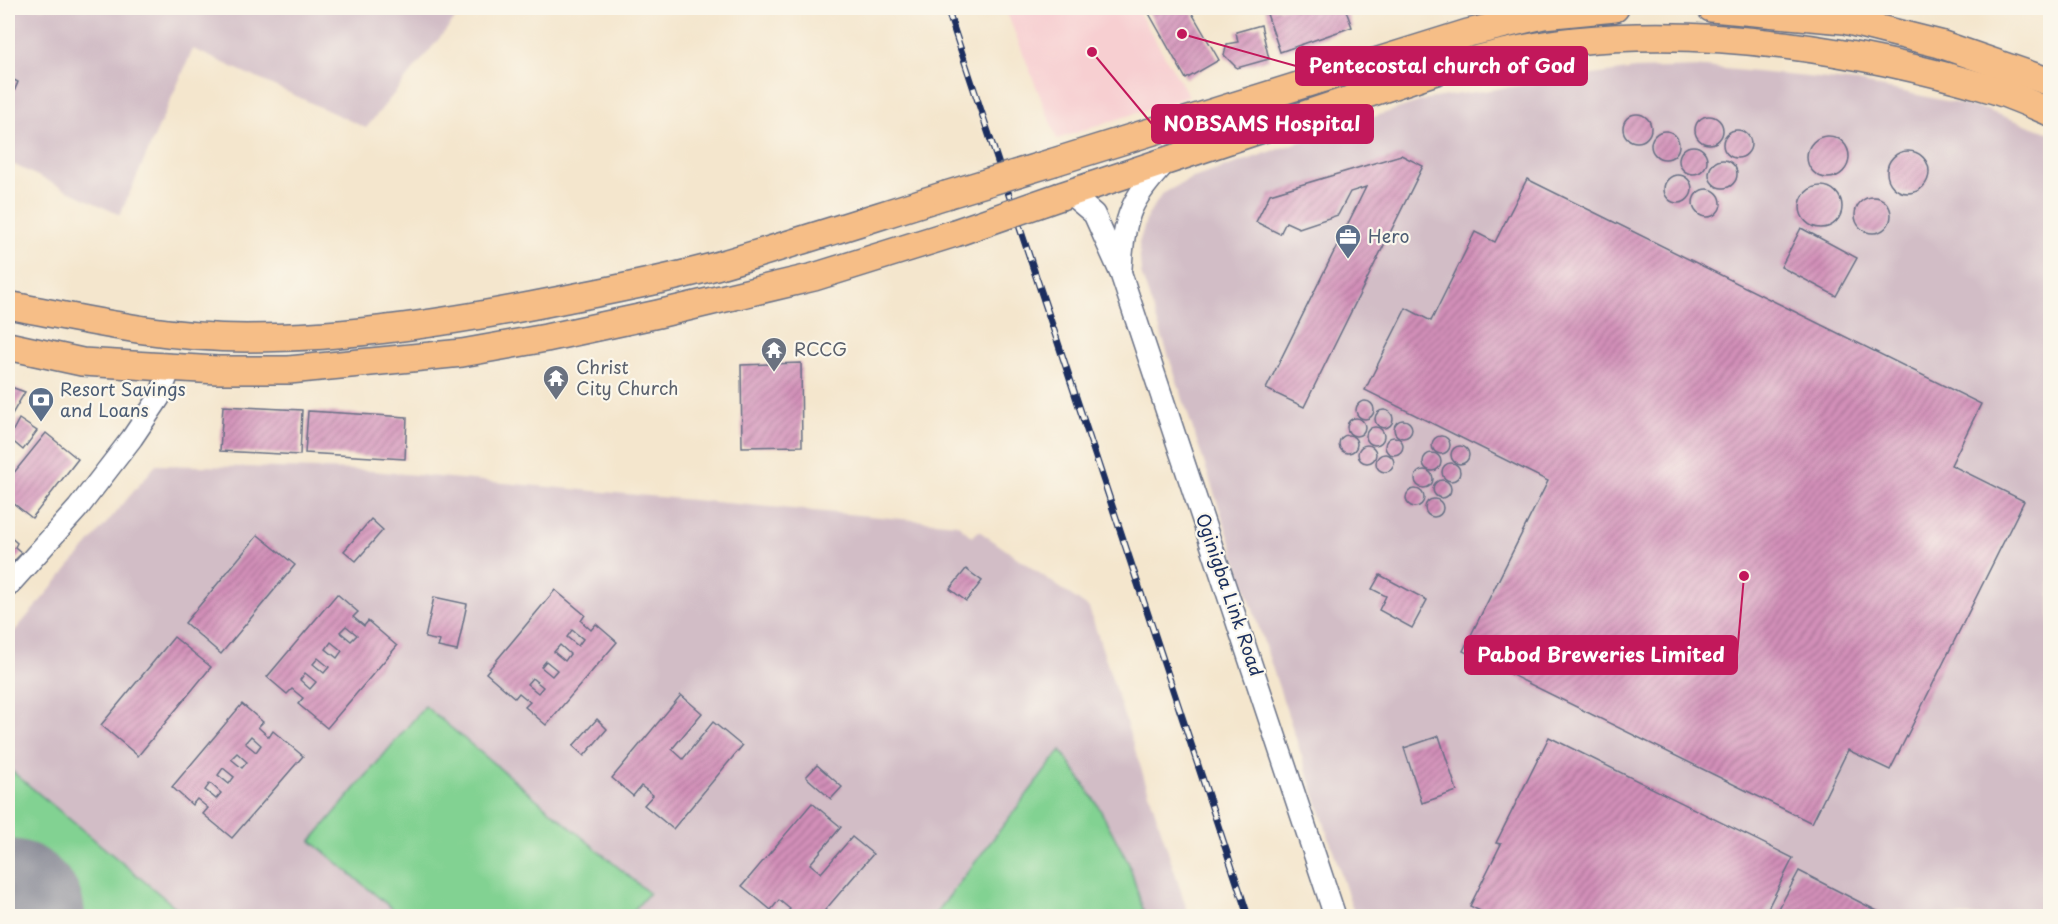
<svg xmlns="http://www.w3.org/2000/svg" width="2058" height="924" viewBox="0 0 2058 924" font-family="'Playpen Sans',sans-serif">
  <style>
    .built { fill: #f7cfd1 }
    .industrial { fill: #d2bdc6 }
    .grass { fill: #82d292; stroke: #4e8078; stroke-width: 1.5 }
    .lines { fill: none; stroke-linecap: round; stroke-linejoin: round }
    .runway { stroke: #888a96; stroke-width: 146 }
    .building { fill: url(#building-hatch); fill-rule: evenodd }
    .minor-casing { stroke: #676f85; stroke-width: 24 }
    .major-casing { stroke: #676f85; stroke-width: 30 }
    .minor { stroke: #fff; stroke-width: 21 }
    .major { stroke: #f6be87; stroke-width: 27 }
    .rail-casing { stroke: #1b2f5e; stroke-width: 7 }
    .rail { stroke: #fbf7ec; stroke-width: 4.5; stroke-dasharray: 14; stroke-linecap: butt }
    .major-bridge-casing { stroke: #676f85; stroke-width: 30; stroke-linecap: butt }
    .major-bridge { stroke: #f6be87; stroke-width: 27 }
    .labels { text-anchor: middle; stroke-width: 4.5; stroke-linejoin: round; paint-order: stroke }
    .service-label { font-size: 18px; fill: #4e5e75; stroke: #fbf7ec; text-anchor: start }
    .worship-label { font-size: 18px; fill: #5b616d; stroke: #fbf7ec; text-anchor: start }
    .street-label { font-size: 18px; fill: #1b2f5e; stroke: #fbf7ec }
    .leader { fill: none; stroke: #c2185b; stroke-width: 2 }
    .callout-dot { fill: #c2185b; stroke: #fbf7ec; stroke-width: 2 }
    .callout { fill: #c2185b; stroke: #c2185b; stroke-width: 2 }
    .callout-label { font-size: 20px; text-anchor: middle; font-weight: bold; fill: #fff }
  </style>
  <defs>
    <pattern id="building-hatch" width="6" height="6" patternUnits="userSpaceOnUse" patternTransform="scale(1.5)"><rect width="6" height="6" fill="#d28fb8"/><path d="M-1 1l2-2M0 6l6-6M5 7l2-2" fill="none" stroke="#aa7599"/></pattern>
  </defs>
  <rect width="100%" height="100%" fill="#fbf7ec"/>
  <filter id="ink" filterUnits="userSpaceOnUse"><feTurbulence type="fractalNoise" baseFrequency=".0167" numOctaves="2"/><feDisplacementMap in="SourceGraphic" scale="12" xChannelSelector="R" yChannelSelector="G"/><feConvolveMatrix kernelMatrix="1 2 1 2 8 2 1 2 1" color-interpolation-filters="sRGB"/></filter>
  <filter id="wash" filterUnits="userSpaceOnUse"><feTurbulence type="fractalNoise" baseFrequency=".008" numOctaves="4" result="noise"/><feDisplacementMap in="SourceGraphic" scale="24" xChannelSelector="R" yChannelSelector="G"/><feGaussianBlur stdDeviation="1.35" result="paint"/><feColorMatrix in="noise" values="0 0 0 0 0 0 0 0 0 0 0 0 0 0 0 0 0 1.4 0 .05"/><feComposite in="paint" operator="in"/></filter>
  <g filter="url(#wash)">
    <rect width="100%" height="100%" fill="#f4e6cd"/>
    <path class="built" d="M1005,8H1136L1189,96L1057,139Z"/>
    <g class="industrial">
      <path d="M8,8H464L366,128L193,49L120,215L8,162Z"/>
      <path d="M1704,67L1857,82L1983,109L2050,133V916H1355L1141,273L1139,243L1147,217L1162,194L1190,179L1427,99L1635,69Z"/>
      <path d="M156,465L361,470L957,524L972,537L979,531L1089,608L1189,916H8V639Z"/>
    </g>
    <g class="grass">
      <path d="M425,706L649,893L629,916H401L311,841Z"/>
      <path d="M1061,750L1097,804L1129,864L1145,916H934Z"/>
      <path d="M8,768L186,916H68L8,861Z"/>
    </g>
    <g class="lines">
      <path class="runway" d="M8,912L12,916"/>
    </g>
    <g id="blocks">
      <g class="building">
        <path d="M1146,8H1189L1219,60L1186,79Z"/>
        <path d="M1265,8H1345L1352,27L1280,52Z"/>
        <path d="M1261,25L1269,59L1237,68L1224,55L1227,44L1238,42L1236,32Z"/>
        <path d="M8,77L18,82L8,106Z"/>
        <circle cx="1637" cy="128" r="14"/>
        <circle cx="1709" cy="130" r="14"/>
        <circle cx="1737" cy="144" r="14"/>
        <circle cx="1665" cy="145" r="14"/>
        <circle cx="1828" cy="157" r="21"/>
        <circle cx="1693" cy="160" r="14"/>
        <circle cx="1908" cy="172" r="21"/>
        <path d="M1401,155L1423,166L1304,407L1266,389L1366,187L1350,192L1338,215L1299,228L1286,222L1280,234L1256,222L1270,194Z"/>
        <circle cx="1723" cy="174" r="14"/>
        <circle cx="1678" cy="189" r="14"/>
        <path d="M1527,179L1981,404L1951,465L2024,501L1890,770L1848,750L1812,823L1463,651L1548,481L1365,390L1406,308L1431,321L1475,232L1495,242Z"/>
        <circle cx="1821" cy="207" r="21"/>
        <circle cx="1707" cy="203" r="14"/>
        <circle cx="1873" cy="215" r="18"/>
        <path d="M1801,228L1857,258L1836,296L1781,267Z"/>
        <path d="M801,363L802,446L742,447L741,365Z"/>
        <path d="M8,386L25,392L8,421Z"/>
        <circle cx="1365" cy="410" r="9"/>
        <path d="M223,406L302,410L300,455L220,451Z"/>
        <circle cx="1384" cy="419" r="9"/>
        <path d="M308,411L407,417L405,459L305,453Z"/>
        <circle cx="1356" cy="427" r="9"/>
        <path d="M19,419L37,431L23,450L9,438Z"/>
        <circle cx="1403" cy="429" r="9"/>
        <circle cx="1375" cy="436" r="9"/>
        <path d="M46,433L78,459L32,518L8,499V480Z"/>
        <circle cx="1348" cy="444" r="9"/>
        <circle cx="1441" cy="445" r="9"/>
        <circle cx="1394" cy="446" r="9"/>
        <circle cx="1367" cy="454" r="9"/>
        <circle cx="1460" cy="455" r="9"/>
        <path d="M8,447L14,450L8,464Z"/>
        <circle cx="1432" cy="462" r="9"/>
        <circle cx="1385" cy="463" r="9"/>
        <circle cx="1451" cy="472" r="9"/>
        <circle cx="1424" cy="479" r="9"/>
        <circle cx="1442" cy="489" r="9"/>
        <circle cx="1415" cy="498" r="9"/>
        <circle cx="1434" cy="508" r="9"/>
        <path d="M371,519L383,530L356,561L344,551Z"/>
        <path d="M8,535L17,543L15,547L22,553L12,563L8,559Z"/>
        <path d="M258,535L295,565L221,654L185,623Z"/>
        <path d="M966,569L982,581L966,601L950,589Z"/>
        <path d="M1380,575L1427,600L1412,628L1379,610L1386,596L1372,589Z"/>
        <path d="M555,590L585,615L581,621L591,630L596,624L617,642L546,725L525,707L530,702L519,693L515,698L486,673ZM572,630L583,639L578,646L567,637ZM560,645L570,654L565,661L554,652ZM546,661L557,670L552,676L541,667ZM532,678L543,687L538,693L527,684Z"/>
        <path d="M337,594L358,612L353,617L364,626L368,621L397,646L327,728L298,704L303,698L292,689L287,694L267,677ZM346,626L357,635L351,641L340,632ZM331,642L342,651L337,658L326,649ZM318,658L329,667L324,673L313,664ZM305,673L316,682L310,689L300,680Z"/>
        <path d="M434,597L467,604L457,651L438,647L440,641L425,638Z"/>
        <path d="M174,637L211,667L138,756L101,725Z"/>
        <path d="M681,695L702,713L672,749L683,759L713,722L742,746L673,829L644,805L653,795L641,786L633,796L612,778Z"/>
        <path d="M242,704L263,722L258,727L269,737L273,731L303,756L232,838L203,814L208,808L197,799L192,805L172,787ZM251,736L261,745L256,752L245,743ZM237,753L247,762L242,768L231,759ZM223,768L234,777L229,784L218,775ZM210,783L221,793L216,799L205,790Z"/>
        <path d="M597,719L607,729L584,756L573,746Z"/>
        <path d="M1439,736L1457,791L1422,803L1404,748Z"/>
        <path d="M1549,737L1793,858L1764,916H1490L1470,906L1501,844L1496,843Z"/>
        <path d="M817,765L842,787L831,799L806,777Z"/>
        <path d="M812,803L841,827L810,864L821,873L852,837L873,854L820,916H784L790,909L779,900L771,910L742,886Z"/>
        <path d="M1799,871L1887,916H1775Z"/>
      </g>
    </g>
  </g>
  <g filter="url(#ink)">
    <use href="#blocks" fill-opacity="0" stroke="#676f85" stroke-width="1.5"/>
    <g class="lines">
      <g class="minor-casing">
        <g id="minor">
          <path d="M1069,193L1094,214L1121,274L1335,916"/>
          <path d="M1121,268C1124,214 1131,199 1168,160"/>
          <path d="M8,586L78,508L132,438L159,398L170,368"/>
        </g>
      </g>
      <g class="major-casing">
        <g id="major">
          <path d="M1711,8L1844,20L1940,44L2050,82"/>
          <path d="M1054,162L1468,33L1543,15L1615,8"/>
          <path d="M1061,196L1454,65C1494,55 1534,45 1575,41C1710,27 1861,50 1991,89C2011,95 2031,104 2050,112"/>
          <path d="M8,305C86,320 165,338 246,338C352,338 456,321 561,300C612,290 665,280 716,266C793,244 869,219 946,195"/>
          <path d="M8,346L82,362L217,370H289L462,353L546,338L658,314L814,277L955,233"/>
        </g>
      </g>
      <use href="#minor" class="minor"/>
      <use href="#major" class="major"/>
      <g class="rail-casing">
        <path id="rail" d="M947,8L1248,916"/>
      </g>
      <use href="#rail" class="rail"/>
      <g class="major-bridge-casing">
        <g id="major-bridge">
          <path d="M946,195L1054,162"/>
          <path d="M955,233L1061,196"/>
        </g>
      </g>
      <use href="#major-bridge" class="major-bridge"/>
    </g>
  </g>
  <defs>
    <g id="office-pin" transform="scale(1.35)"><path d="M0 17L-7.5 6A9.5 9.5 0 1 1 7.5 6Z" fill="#5c6f8a" stroke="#fbf7ec"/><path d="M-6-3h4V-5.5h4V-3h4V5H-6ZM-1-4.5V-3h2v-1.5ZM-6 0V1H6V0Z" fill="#fff"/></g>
    <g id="temple-pin" transform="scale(1.35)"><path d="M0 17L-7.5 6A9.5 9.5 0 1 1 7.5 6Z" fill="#6b7280" stroke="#fbf7ec"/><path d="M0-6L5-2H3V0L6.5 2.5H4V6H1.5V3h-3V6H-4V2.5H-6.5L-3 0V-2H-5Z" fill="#fff"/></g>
    <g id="bank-pin" transform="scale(1.35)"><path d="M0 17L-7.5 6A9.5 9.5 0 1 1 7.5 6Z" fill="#5c6f8a" stroke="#fbf7ec"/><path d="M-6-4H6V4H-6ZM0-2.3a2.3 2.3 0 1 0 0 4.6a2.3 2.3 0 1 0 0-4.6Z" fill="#fff"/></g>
  </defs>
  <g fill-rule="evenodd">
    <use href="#office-pin" x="1348" y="237"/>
    <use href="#temple-pin" x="774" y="350"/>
    <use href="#temple-pin" x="556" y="378"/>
    <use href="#bank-pin" x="41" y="400"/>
  </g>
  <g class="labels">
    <g class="service-label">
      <text x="1368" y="243">Hero</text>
      <text x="60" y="396">Resort Savings<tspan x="60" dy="21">and Loans</tspan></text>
    </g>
    <g class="worship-label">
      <text x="794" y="356">RCCG</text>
      <text x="576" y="374">Christ<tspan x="576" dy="21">City Church</tspan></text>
    </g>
    <g class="street-label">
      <text transform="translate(1229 595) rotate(71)" y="6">Oginigba Link Road</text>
    </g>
  </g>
  <path class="leader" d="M1182 34L1296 66M1092 52L1152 124M1744 576L1737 655"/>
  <g class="callout-dot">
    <circle cx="1182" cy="34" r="6"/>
    <circle cx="1092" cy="52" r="6"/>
    <circle cx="1744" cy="576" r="6"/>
  </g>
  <g class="callout">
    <rect x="1296" y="47" width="291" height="38" rx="6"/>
    <rect x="1152" y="105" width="221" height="38" rx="6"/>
    <rect x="1465" y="636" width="272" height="38" rx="6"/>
  </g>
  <g class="callout-label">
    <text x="1442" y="73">Pentecostal church of God</text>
    <text x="1262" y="131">NOBSAMS Hospital</text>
    <text x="1601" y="662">Pabod Breweries Limited</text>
  </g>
  <rect width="2058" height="924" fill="none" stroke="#fbf7ec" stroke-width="30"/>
</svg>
